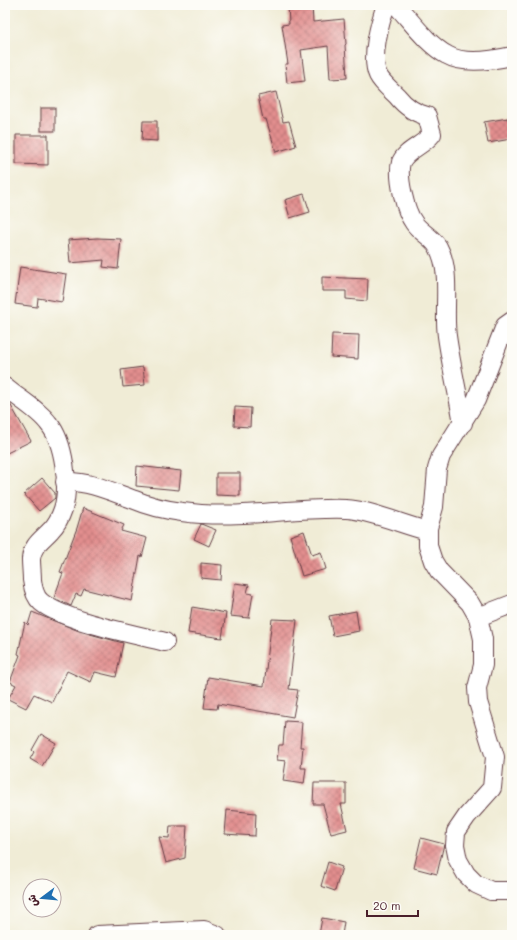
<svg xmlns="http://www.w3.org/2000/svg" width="517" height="940" viewBox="0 0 517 940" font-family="Mali,'Playpen Sans Arabic',sans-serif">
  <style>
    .building { fill: url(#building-cross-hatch) }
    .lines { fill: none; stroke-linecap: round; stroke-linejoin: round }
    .minor-casing { stroke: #633e45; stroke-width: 20 }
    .minor { stroke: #fff; stroke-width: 18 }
  </style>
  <defs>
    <pattern id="building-cross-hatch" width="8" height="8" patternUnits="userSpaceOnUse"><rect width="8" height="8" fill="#e28e8e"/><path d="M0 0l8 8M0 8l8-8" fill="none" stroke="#b97374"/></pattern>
  </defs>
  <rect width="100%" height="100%" fill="#fdfcf7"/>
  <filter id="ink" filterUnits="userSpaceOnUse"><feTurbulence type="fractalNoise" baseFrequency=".025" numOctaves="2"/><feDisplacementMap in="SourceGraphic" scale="8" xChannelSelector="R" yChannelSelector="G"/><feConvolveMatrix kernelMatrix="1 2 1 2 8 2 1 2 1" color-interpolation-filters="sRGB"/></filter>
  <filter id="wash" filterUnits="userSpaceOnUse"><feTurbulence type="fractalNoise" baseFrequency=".012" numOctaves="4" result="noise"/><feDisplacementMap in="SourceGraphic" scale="16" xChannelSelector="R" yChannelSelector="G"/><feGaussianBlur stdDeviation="0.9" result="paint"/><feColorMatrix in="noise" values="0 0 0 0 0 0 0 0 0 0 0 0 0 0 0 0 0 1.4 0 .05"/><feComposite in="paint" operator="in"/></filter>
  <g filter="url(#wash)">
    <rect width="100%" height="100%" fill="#f0ecd6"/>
    <g id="blocks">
      <g class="building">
        <path d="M288,5H312L313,22L344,19L346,44L345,45L347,78L330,79L328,46L301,50L305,81L287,83L285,64H288L282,25L289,24Z"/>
        <path d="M276,92L283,122L289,121L296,146L276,152L266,119H263L258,96Z"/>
        <rect x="41" y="108" width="14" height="23"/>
        <path d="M508,118L511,139L488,143L484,122Z"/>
        <path d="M143,121H157V141L142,140Z"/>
        <path d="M16,135H48V165L16,164Z"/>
        <path d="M304,194L310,212L290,218L285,200Z"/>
        <path d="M97,238L121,239L118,269L103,267L104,260L70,263L68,240Z"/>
        <path d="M20,267L66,274L62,302L38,298L37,307L15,304Z"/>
        <path d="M322,277L368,279L367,301L346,299V291H322Z"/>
        <path d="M332,334L359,335L358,359L331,357Z"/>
        <path d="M143,367L145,385L123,387L121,370Z"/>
        <path d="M5,400L10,404L31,441L5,454Z"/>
        <path d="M235,407L251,408L250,427L234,426Z"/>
        <path d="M137,466L181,471L179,490L136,486Z"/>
        <path d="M216,473H240V496L216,495Z"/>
        <path d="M42,478L55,493V498L39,511L24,494Z"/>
        <path d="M83,508L124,525L121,531L147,538L142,557L140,556L132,601L84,589L81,596L76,594L71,606L54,598L63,573L60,572L77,528Z"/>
        <path d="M201,524L216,530L209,546L194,539Z"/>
        <path d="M304,531L312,555L321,552L326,569L302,576L290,536Z"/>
        <path d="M201,563L222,565L221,580L201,578Z"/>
        <path d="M235,583L249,585L247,593L253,594L249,618L230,616Z"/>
        <path d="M192,607L226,613L222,638L188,633Z"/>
        <path d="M356,611L359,631L333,636L329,616Z"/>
        <path d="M32,612L79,631L123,643L116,677L95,672L91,682L67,671L52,702L34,694L26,708L8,699L16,685L10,682L20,655L18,654L25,622L28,625Z"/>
        <path d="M272,619L297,620L289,689L298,690L293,717L218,704L217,709L204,708L208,677L264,686Z"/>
        <path d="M285,721L302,722L300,747H303L301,768H306L304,784L283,781L286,761L277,760L279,745H283Z"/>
        <path d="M41,734L56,743L42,766L30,759L34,752L32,750Z"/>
        <path d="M314,783H346V804H341L347,830L331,834L323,804H313Z"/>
        <path d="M227,810L256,813L255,836L225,834Z"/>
        <path d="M170,826H187L185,858L166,863L159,837L169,838Z"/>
        <path d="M421,838L444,844L437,874L414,868Z"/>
        <path d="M328,862L342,867L335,891L321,886Z"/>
        <path d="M322,918L344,922L342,935H319Z"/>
      </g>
    </g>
  </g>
  <g filter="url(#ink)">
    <use href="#blocks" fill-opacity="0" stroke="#633e45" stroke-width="1"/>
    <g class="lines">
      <g class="minor-casing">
        <g id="minor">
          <path d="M386,5C380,22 370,58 378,75C382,83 391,90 397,96C405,106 414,113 427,116L432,134C423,146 406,150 401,162C397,177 405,211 414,223C420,232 432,237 438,247C452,272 443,308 447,336C451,365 458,394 463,423"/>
          <path d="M396,5C412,22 427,44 447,55C464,65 494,60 512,56"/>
          <path d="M512,321L505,326L476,400L441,456L437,469L434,507L428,528V546L433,561L439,571L470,603L478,617L483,639V665L477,688L478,702L495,757L492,788L467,816L456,832L455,845L458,860L466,874L476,884L491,891H512"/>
          <path d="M5,387C19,399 38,409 49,424C64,442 70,486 63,509C61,515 56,525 51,530C43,539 32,545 31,559C31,566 32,573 32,580C33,588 35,597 41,602C64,621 134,634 165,642"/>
          <path d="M65,482C90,481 112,492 135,500C149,506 167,510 182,512C238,520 291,507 346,509C370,510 403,525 428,531"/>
          <path d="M478,617L512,604"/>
          <path d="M97,935L204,930L217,935"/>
        </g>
      </g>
      <use href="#minor" class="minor"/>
    </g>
  </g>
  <rect width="517" height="940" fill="none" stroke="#fdfcf7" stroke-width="20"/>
  <g transform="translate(42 898) rotate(254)"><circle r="19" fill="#fdfcf7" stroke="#b5a4a5"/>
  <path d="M0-3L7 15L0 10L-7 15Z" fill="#1f6fb2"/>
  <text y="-6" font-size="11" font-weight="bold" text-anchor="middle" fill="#4a1f2b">ش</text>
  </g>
  <path d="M367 910v6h51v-6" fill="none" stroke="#4a1f2b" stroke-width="2"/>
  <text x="373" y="910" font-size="12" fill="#4a1f2b" stroke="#fdfcf7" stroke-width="3" paint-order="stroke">20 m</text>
</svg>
